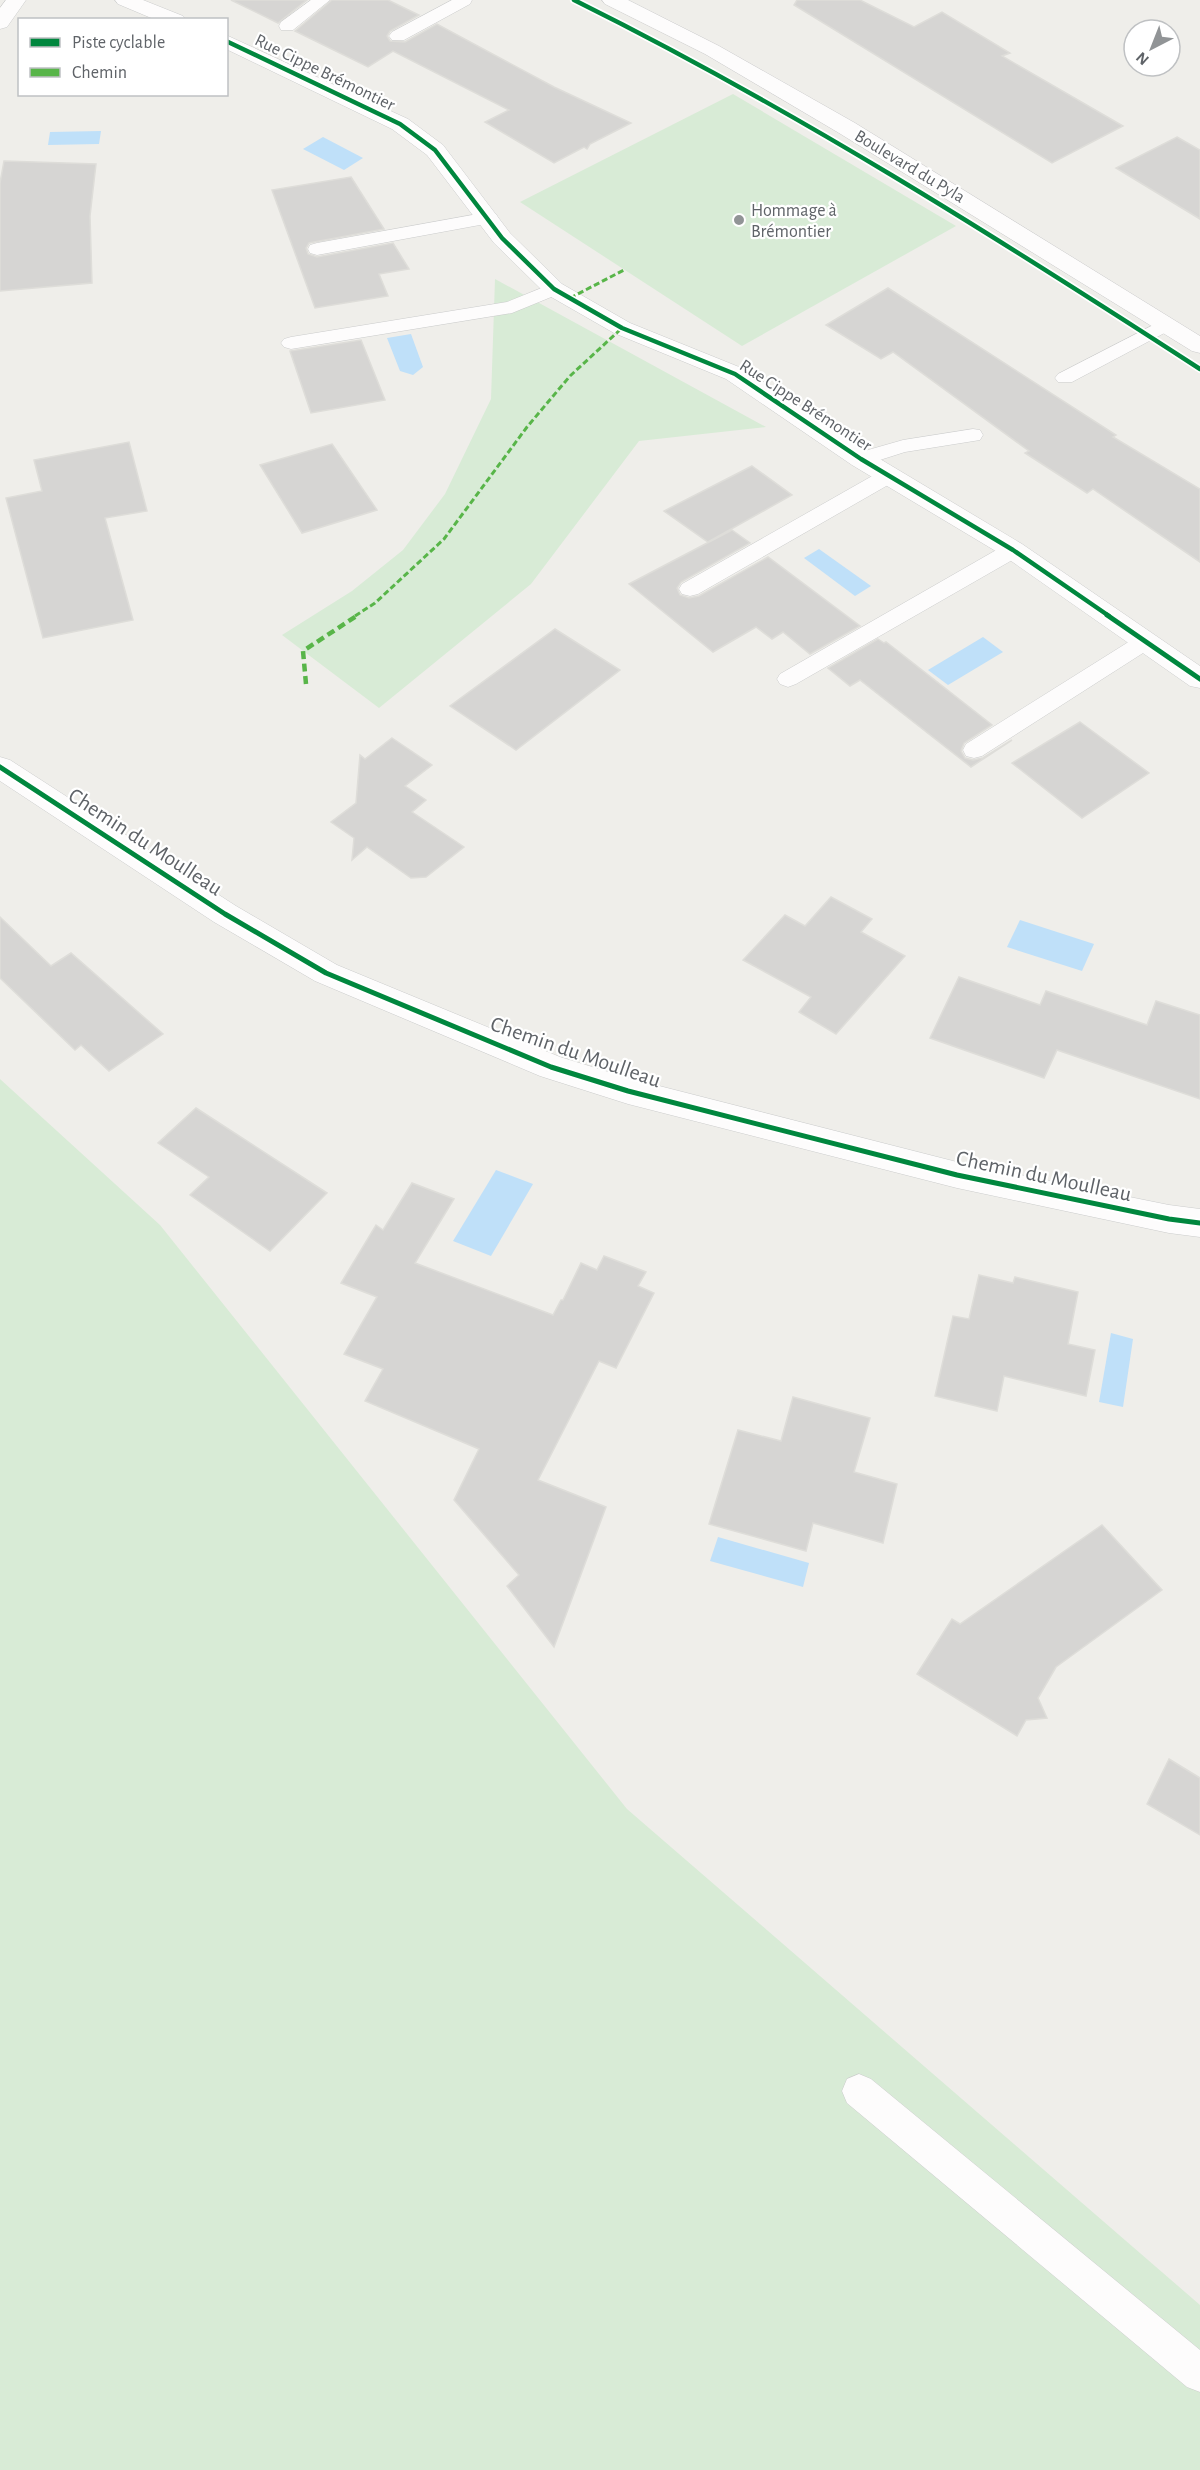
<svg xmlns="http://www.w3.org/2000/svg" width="1200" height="2470" viewBox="0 0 1200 2470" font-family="'Alegreya Sans',sans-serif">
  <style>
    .green { fill: #d8ebd6 }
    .water { fill: #bfe0f9 }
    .building { fill: #d6d5d3; stroke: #deddd9; stroke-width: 1.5 }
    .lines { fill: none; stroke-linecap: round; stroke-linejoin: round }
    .service-casing { stroke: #cbcccc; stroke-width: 1 }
    .minor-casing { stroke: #cbcccc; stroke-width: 1 }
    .secondary-casing { stroke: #cacacb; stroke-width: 1 }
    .service { fill: #fdfcfc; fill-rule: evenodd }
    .minor { fill: #fdfcfc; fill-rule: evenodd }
    .secondary { fill: #fdfcfc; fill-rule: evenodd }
    .quiet-far1 { stroke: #58b549; stroke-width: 3; stroke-dasharray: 6 3; stroke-linecap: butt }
    .quiet { stroke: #58b549; stroke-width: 4.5; stroke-dasharray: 8 4.5; stroke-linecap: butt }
    .cycleway-far1-casing { stroke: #fff; stroke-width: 8 }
    .cycleway-casing { stroke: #fff; stroke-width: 9 }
    .cycleway-far1 { stroke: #00873e; stroke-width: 4.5 }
    .cycleway { stroke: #00873e; stroke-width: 5 }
    .poi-dot { fill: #919496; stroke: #fff; stroke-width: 2 }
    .labels { text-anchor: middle; stroke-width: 4.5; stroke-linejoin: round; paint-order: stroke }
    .far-street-label { font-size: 18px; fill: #5f6368; stroke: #fff }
    .far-poi-label { font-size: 18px; fill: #5f6368; stroke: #fff; text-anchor: start }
    .street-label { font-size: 22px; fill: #5f6368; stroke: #fff }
  </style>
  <rect width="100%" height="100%" fill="#efeeea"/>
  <g class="green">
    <path d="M733,94L956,226L742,346L520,202Z"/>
    <path d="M495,279L766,427L639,441L531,584L379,708L282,635L352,591L403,550L445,494L491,399Z"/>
    <path d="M0,1079L160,1225L627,1809L1200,2305V2470H0Z"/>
  </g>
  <g class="water">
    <path d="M101,131L99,144L48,145L50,132Z"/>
    <path d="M323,137L363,158L344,170L303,149Z"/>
    <path d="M411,334L423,367L413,375L400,371L387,338Z"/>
    <path d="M819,549L871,586L855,596L804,558Z"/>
    <path d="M983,637L1003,652L948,685L928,670Z"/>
    <path d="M1020,920L1094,944L1082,971L1007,947Z"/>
    <path d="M496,1170L533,1184L491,1256L453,1241Z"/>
    <path d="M1111,1333L1133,1339L1123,1407L1099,1402Z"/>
    <path d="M718,1537L809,1563L803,1587L710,1561Z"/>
  </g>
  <g class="building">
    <path d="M231,0H307L278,23Z"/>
    <path d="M332,0H388L419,15L390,31L387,36L390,41L405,42L437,24L554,87L631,123L590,144L587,149L584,147L554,163L485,122L509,110L393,51L368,67L295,31Z"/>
    <path d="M797,0H860L914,27L942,12L1010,53L1002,56L1123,126L1052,163L794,5Z"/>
    <path d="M1177,137L1200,150V219L1116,168Z"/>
    <path d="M4,161L96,164L90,216L92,283L0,291V183Z"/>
    <path d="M351,177L384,229L309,243L306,248L308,254L317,257L393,243L409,269L379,274L388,296L315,308L272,190Z"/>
    <path d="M888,288L1116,435L1113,437L1200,489V562L1093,489L1087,493L1025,453L1029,451L893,352L881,359L826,325Z"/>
    <path d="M361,340L385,400L311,413L290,351Z"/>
    <path d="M129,442L147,511L105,518L133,620L43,638L6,498L42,491L34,460Z"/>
    <path d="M332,444L377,510L302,533L260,465Z"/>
    <path d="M752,466L792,495L708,542L664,511Z"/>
    <path d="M732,530L750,543L681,582L677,588L680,595L689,598L699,596L768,557L860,626L810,654L783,632L772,639L756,627L713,652L629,584Z"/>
    <path d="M555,629L620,670L516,750L450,706Z"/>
    <path d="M878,639L884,643L886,642L992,725L964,743L961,751L965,758L973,760L983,758L1012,740L971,767L860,680L850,686L828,668Z"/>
    <path d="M1080,722L1149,773L1082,818L1012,763Z"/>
    <path d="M392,738L432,765L405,786L426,800L412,812L464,847L426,877L411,878L367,847L352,860L354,838L331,822L356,803L360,755L365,759Z"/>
    <path d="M831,897L872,919L861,932L905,956L836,1034L799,1012L811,997L743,960L785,915L805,926Z"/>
    <path d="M0,917L51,966L71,953L163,1034L109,1071L81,1045L75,1050L0,978Z"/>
    <path d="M959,977L1040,1005L1046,991L1147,1025L1156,1001L1200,1015V1099L1057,1050L1044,1078L930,1038Z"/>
    <path d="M196,1108L327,1193L270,1251L190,1195L209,1177L158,1143Z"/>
    <path d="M412,1183L454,1199L415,1263L553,1315L561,1300H563L581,1263L597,1270L604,1256L646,1272L638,1286L654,1293L616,1368L599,1361L538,1480L606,1507L554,1647L507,1586L519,1575L454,1500L479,1449L365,1401L383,1369L344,1354L377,1297L341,1283L376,1225L383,1230Z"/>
    <path d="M979,1275L1013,1283L1015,1277L1078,1292L1068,1344L1095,1350L1086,1396L1004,1376L997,1411L935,1396L953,1316L969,1319Z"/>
    <path d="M793,1397L870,1418L854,1472L897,1484L883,1543L813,1523L806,1551L709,1524L738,1430L781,1441Z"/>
    <path d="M1102,1525L1162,1590L1056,1667L1038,1698L1047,1718L1026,1720L1017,1736L917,1674L952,1619L960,1624Z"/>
    <path d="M1169,1759L1200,1778V1835L1147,1804Z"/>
  </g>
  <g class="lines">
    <g class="service-casing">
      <g id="service">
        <path d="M311,0H330L293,30H281L279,26L281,22Z"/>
        <path d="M452,0H472L470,4L404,40H392L389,36L392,32Z"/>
        <path d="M489,212L496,214L498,218L496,222L317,255L310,253L308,249L310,245L317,243Z"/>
        <path d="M554,283L561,285L564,289L561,293L512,313L291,349L284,347L281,343L284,339L291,337L507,302Z"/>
        <path d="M1165,319L1172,321L1175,325L1172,329L1072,382H1058L1055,378L1058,374Z"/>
        <path d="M973,429L980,430L983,435L980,440L905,452L861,466L854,464L851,459L854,454L903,440Z"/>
        <path d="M888,469L895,471L898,476L895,481L698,594L690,596L682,594L679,589L682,584L881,471Z"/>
        <path d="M1013,543L1021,545L1024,550L1021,555L796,684L788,687L780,684L777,679L780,674L1005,545Z"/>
        <path d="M1146,633L1154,636L1157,641L1154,646L982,756L974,758L966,756L963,750L966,744L1138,636Z"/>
        <path d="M859,2074L871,2079L1200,2350V2392L1187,2387L847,2103L842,2091L847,2079Z"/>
      </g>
    </g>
    <g class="minor-casing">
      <g id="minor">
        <path d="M6,0H26L7,27L0,29V8Z"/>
        <path d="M115,0H143L183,16L186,20H156L118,4Z"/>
        <path d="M226,35L408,119L443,145L510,233L562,284L630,323L744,369L870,453L1022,544L1200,666V688L1190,686L1004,556L852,465L726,379L614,333L546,294L494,243L427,155L392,129L226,49Z"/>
        <path d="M0,757L10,760L236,906L337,965L560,1057L628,1078L957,1162L1169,1205L1200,1209V1237L1169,1233L957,1188L628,1104L540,1076L315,981L214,922L0,781Z"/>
      </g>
    </g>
    <g class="secondary-casing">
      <path id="secondary" d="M602,0H628L719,46L855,123L1200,336V353L1192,351L839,133L705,54L605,4Z"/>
    </g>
    <use href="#service" class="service"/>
    <use href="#minor" class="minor"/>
    <use href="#secondary" class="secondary"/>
    <g class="quiet-far1">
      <path d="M570,298L624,270"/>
      <path d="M355,616L375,603L444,539L527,427L570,376L622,328"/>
    </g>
    <path class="quiet" d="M306,684L303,651L358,615"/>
    <g class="cycleway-far1-casing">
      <g id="cycleway-far1">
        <path d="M574,0C792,108 996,237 1200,369"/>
        <path d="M226,41L400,124L435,150L502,238L554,289L622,328L735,374L861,459L1013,550L1109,616"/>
      </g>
    </g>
    <g class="cycleway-casing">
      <g id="cycleway">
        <path d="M1107,615L1200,679"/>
        <path d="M0,767L225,914L326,973L551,1067L628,1091L957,1175L1169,1219L1200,1223"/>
      </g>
    </g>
    <use href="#cycleway-far1" class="cycleway-far1"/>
    <use href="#cycleway" class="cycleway"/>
  </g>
  <circle class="poi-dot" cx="739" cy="220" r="6"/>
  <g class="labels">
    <g class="far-street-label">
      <text transform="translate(325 72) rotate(26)" y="6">Rue Cippe Brémontier</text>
      <text transform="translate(910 166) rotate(31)" y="6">Boulevard du Pyla</text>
      <text transform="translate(806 405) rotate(33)" y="6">Rue Cippe Brémontier</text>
    </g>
    <g class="far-poi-label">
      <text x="751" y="216">Hommage à<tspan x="751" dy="21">Brémontier</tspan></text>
    </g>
    <g class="street-label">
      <text transform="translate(146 841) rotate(33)" y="8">Chemin du Moulleau</text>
      <text transform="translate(576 1051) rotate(19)" y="8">Chemin du Moulleau</text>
      <text transform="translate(1044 1175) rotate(12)" y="8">Chemin du Moulleau</text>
    </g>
  </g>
  <rect x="18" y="18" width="210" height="78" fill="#ffffff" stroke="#bfc1c3" stroke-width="1.5"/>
  <rect x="30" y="38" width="30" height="9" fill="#00873e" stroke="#bfc1c3" stroke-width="1.5"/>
  <text x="72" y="48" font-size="18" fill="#5f6368">Piste cyclable</text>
  <rect x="30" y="68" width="30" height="9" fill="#58b549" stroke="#bfc1c3" stroke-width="1.5"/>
  <text x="72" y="78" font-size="18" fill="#5f6368">Chemin</text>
  <g transform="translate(1152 48) rotate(222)"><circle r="28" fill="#ffffff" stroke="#bfc1c3" stroke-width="1.5"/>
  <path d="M0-4.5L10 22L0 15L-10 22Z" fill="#919496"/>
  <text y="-9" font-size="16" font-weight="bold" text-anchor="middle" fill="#5f6368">N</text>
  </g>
</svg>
